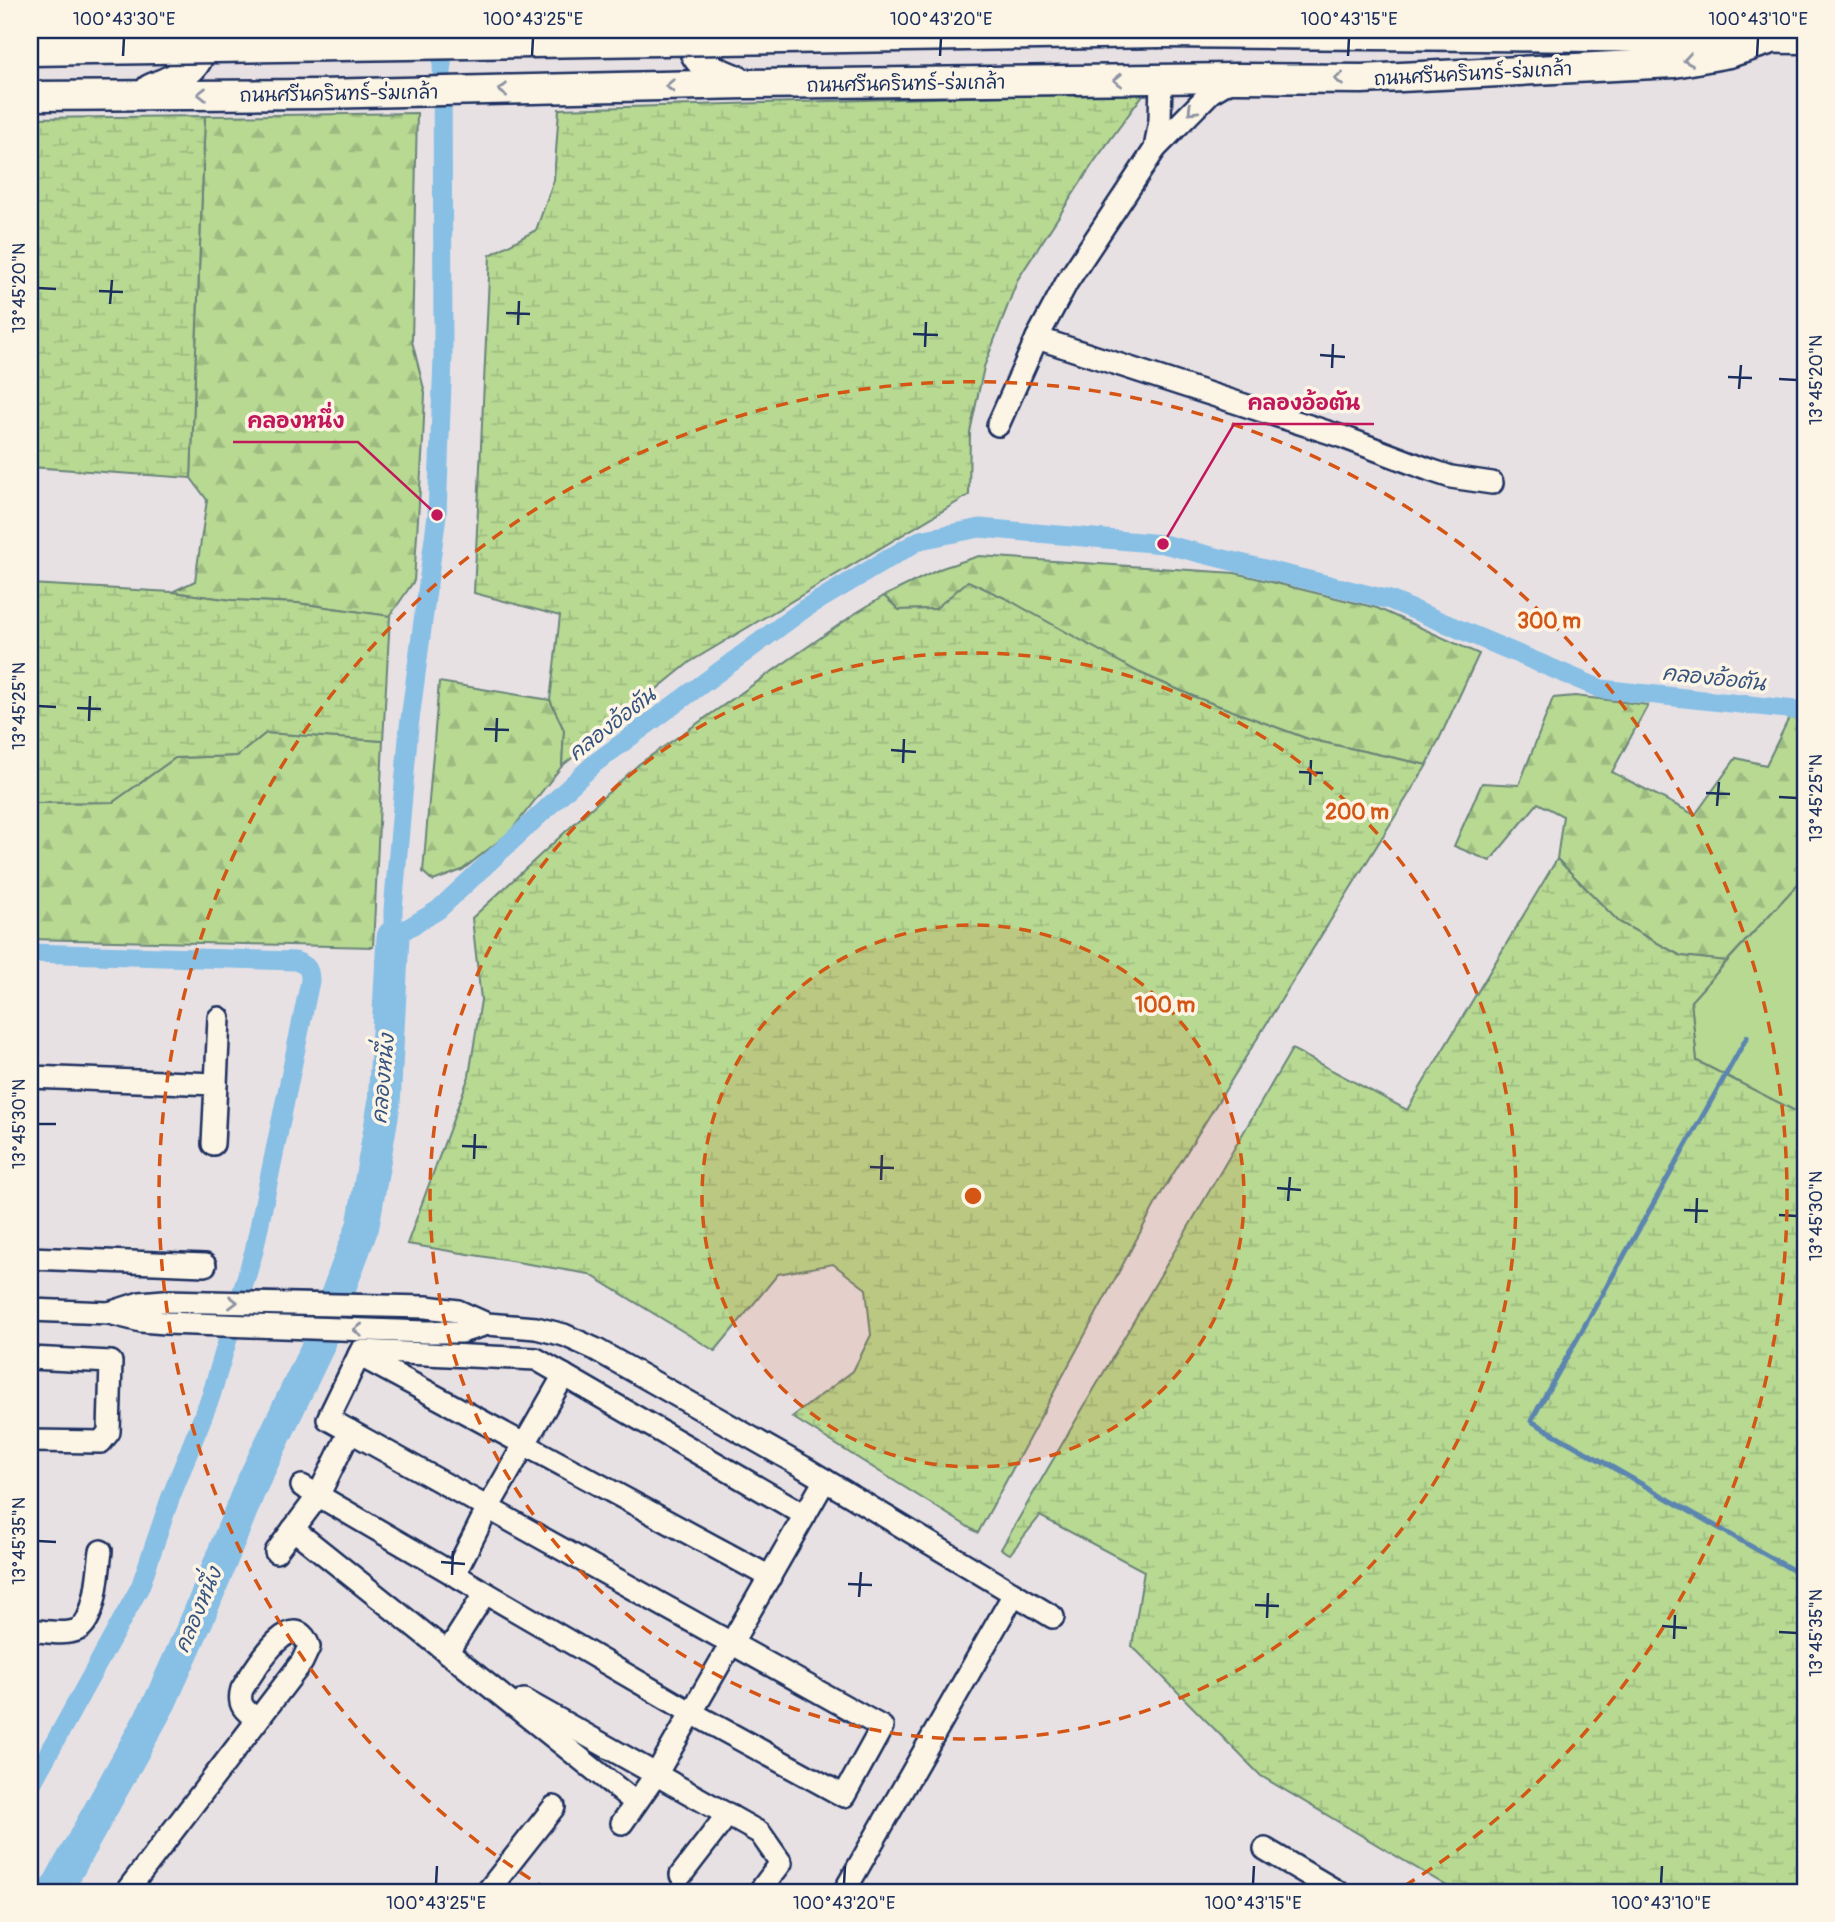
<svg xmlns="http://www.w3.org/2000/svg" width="1835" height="1922" viewBox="0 0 1835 1922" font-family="Pangolin,'Playpen Sans Thai',sans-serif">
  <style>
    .green { fill: #b7d992; stroke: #698478; stroke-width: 2 }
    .forest { fill: url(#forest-firs); stroke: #698478; stroke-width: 2 }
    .wetland { fill: url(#wetland-marsh); stroke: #698478; stroke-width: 2 }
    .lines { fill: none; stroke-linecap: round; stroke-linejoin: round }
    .stream { stroke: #5c85af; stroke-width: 5 }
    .canal { stroke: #87bfe5; stroke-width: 19 }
    .river { stroke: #87bfe5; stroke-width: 33 }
    .minor-casing { stroke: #1b2f5e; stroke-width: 26 }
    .secondary-casing { stroke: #1b2f5e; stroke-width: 33 }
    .primary-casing { stroke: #1b2f5e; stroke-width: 37 }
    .minor { stroke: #fcf5e5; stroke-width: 21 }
    .secondary { stroke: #fcf5e5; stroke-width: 28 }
    .primary { stroke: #fcf5e5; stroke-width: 32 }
    .primary-bridge-casing { stroke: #1b2f5e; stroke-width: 37; stroke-linecap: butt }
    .primary-bridge { stroke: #fcf5e5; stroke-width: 32 }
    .oneway { stroke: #8c92a2 }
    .ticks { fill: none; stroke: #1b2f5e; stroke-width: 2.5 }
    .ring { fill: none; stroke: #d45514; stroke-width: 3.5; stroke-dasharray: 12 9 }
    .labels { text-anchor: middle; stroke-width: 7; stroke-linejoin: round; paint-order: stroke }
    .street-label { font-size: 19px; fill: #1b2f5e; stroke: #fcf5e5 }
    .water-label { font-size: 21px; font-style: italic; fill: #365380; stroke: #fcf5e5 }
    .centre { fill: #d45514; stroke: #fcf5e5; stroke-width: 3.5 }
    .ring-label { font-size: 21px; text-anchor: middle; font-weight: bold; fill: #d45514; stroke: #fcf5e5; stroke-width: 7; stroke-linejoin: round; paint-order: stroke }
    .leader { fill: none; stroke: #c2185b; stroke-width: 2.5 }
    .callout-dot { fill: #c2185b; stroke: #fcf5e5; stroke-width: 2.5 }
    .callout-label { font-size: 21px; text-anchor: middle; font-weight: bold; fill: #c2185b; stroke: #fcf5e5; stroke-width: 7; stroke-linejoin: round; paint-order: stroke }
    .neatline { fill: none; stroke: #1b2f5e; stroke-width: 2.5 }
    .ticks-label { font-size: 18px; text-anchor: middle; fill: #1b2f5e }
  </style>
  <defs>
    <pattern id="forest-firs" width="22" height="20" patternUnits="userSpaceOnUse" patternTransform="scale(1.75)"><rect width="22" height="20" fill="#b7d992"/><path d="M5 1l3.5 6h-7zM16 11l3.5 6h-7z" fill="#9dbb80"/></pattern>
    <pattern id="wetland-marsh" width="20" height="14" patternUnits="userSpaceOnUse" patternTransform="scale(1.75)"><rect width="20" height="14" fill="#b7d992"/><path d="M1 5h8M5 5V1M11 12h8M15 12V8" fill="none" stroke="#9dbb80"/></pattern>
  </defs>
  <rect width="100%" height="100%" fill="#e8e1e4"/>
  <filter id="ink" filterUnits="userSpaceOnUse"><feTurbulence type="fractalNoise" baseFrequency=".0143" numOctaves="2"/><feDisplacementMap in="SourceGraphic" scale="14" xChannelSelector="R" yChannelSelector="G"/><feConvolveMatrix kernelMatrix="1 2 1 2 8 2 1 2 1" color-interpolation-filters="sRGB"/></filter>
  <g filter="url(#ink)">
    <path class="green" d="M1805,876V1116L1697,1061L1691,1001Z"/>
    <g class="forest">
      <path d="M417,113L412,341L425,393L423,441L414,581L390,616L297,603L232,600L172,592L195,581L207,500L191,478L205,116Z"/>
      <path d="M979,556L1235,573L1377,608L1479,654L1427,765L1308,739L1195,697L1140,673L935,609L899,610L884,596L942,568Z"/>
      <path d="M439,682L550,700L564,730L562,766L509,833L462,870L433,881L423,872Z"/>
      <path d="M1575,696L1648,705L1612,772L1695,815L1736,758L1766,765L1789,718L1805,719V876L1727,961L1681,956L1619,922L1557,859L1563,816L1538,803L1490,861L1454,846L1482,783L1519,785L1553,698Z"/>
      <path d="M266,733L383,741L373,947L30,939V803L113,802L175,758L237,756Z"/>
    </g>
    <g class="wetland">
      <path d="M1135,92L1142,96L1094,162L1018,279L984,367L970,432L969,495L690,662L562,766L564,730L550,700L560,616L474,593L490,255L536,230L554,180L559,109Z"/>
      <path d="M205,116L191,478L30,467V118Z"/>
      <path d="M968,581L1007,599L1140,673L1195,697L1308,739L1427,765L1162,1192L978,1533L792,1417L853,1371L871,1335L866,1289L833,1264L778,1274L715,1351L589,1274L407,1244L469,1076L481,1000L472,918L639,764L856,613L884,596L899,610L935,609Z"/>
      <path d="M30,584L172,592L232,600L297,603L390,616L383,741L266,733L237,756L175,758L113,802L30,803Z"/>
      <path d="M1557,859L1619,922L1681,956L1727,961L1691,1001L1697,1061L1805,1116V1892H1457L1261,1776L1132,1646L1144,1571L1040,1516L1010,1554L1001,1549L1292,1049L1407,1110Z"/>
    </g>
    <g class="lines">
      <path class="stream" d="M1747,1037L1531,1421L1805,1577"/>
      <g class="canal">
        <path d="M393,937L438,910L595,763L804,609L920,540L980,528L1163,544L1390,600L1601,689L1805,711"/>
        <path d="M393,937V910L409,727L437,515L443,358L442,34"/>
        <path d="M30,953L295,961C307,965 310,968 310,981L254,1251L211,1396L170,1499L140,1587L30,1787"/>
      </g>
      <path class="river" d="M55,1892L160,1702L199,1615L250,1488L317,1348L363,1225L384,1105L393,937"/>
      <g class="minor-casing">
        <g id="minor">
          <path d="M1155,149L1160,120L1161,80"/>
          <path d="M1037,338L1343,437L1430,470L1451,477L1492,483"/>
          <path d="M998,425L1037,338L1067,282L1155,149L1211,92L1233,79"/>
          <path d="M30,1077L216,1084L213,1144"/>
          <path d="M216,1084L219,1018"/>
          <path d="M30,1258L205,1265"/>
          <path d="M30,1310L109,1313L141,1321L166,1323L426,1332H461L487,1324"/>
          <path d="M109,1313L140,1303L164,1301L426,1307L458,1311L487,1324L536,1328L564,1335L595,1349L803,1467L1053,1617"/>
          <path d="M359,1355L770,1577"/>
          <path d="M30,1358L111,1362L109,1432L101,1442L30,1441"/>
          <path d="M302,1486L692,1713L844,1796L882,1727L328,1419L361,1351L536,1359L805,1515"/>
          <path d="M293,1529L636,1803"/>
          <path d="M276,1552L318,1496L350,1431"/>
          <path d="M454,1575L488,1508L564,1375"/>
          <path d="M30,1630C43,1631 67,1636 79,1629C97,1617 98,1570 101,1551"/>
          <path d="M447,1653L485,1593"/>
          <path d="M524,1700L760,1833L781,1863L759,1892"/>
          <path d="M622,1823L657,1773L825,1480"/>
          <path d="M1265,1849L1338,1892"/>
          <path d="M681,1875L728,1814"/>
          <path d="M126,1892L302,1662L309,1647C293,1601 252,1674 242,1689C237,1705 245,1711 257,1719"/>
          <path d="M487,1892L554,1807"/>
          <path d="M844,1892L1014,1594"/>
        </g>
      </g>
      <g class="secondary-casing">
        <g id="secondary">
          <path d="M689,30C693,66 707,67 737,80"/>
          <path d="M150,89C183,74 204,72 202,30"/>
          <path d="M30,96L320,94L746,84L1235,78L1362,79L1674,63L1729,53L1769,40"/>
        </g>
      </g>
      <g class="primary-casing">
        <path id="primary" d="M1159,31L1805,37"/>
      </g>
      <use href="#minor" class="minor"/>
      <use href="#secondary" class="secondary"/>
      <use href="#primary" class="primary"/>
      <g class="primary-bridge-casing">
        <path id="primary-bridge" d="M30,49L1159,31"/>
      </g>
      <use href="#primary-bridge" class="primary-bridge"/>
    </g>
    <defs><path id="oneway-chevron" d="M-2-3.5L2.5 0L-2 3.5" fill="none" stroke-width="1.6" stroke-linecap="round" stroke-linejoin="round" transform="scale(1.75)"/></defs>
    <g class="oneway">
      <use href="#oneway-chevron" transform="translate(1688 60) rotate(170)"/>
      <use href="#oneway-chevron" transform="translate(1339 79) rotate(-179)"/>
      <use href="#oneway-chevron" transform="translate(1118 80) rotate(179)"/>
      <use href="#oneway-chevron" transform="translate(670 86) rotate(178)"/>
      <use href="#oneway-chevron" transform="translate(503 90) rotate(179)"/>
      <use href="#oneway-chevron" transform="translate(202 94) rotate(180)"/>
      <use href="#oneway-chevron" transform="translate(1192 110) rotate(135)"/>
      <use href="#oneway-chevron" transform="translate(233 1302) rotate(1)"/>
      <use href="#oneway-chevron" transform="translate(358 1330) rotate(-178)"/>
    </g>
  </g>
  <path class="ticks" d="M123,56L124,38M532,56L533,38M940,56L941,38M1348,56L1349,38M1757,56L1758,38M38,288L56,289M99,291L123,292M110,304L112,280M506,313L530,314M518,325L519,301M913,334L938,335M925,347L926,322M1320,355L1345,357M1332,368L1333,344M1728,377L1752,378M1779,379L1797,380M1739,389L1741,365M38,706L56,707M77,708L101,709M89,721L90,696M484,729L509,730M496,742L497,718M891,750L916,752M903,763L904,739M1299,772L1323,773M1310,785L1311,760M1706,793L1730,794M1779,797L1797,798M1717,806L1719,782M38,1124H56M462,1146L487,1147M474,1159L475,1134M870,1167L894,1168M881,1180L882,1155M1277,1188L1301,1190M1288,1201L1290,1177M1684,1210L1708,1211M1779,1215L1797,1216M1696,1223L1697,1198M38,1541L56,1542M441,1562L465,1564M452,1575L453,1551M848,1584L872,1585M859,1597L861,1572M1255,1605L1279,1606M1267,1618L1268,1593M1662,1626L1687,1628M1779,1632L1797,1633M1674,1639L1675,1615M436,1884L437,1866M844,1884L845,1866M1253,1884L1254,1866M1661,1884L1662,1866"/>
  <circle cx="973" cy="1196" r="271" fill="#d45514" fill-opacity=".12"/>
  <g class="ring">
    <circle cx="973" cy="1196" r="271"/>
    <circle cx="973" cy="1196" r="543"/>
    <path d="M548 1890A814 814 0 1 1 1398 1890"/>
  </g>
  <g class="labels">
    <g class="street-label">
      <text transform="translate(1473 73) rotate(-3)" y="7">ถนนศรีนครินทร์-ร่มเกล้า</text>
      <text transform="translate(906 83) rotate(-1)" y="7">ถนนศรีนครินทร์-ร่มเกล้า</text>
      <text transform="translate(339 93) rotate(-1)" y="7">ถนนศรีนครินทร์-ร่มเกล้า</text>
    </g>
    <g class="water-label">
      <text transform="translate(1714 678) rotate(6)" y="7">คลองอ้อตัน</text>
      <text transform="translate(612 724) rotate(-38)" y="7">คลองอ้อตัน</text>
      <text transform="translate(383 1079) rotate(-85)" y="7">คลองหนึ่ง</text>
      <text transform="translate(198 1610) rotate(-67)" y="7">คลองหนึ่ง</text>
    </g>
  </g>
  <circle cx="973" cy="1196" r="10" class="centre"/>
  <g class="ring-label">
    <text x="1549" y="628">300 m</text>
    <text x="1357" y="819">200 m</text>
    <text x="1165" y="1012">100 m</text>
  </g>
  <path class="leader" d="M1163 544L1234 424H1374M437 515L358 442H233"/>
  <g class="callout-dot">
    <circle cx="1163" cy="544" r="7"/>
    <circle cx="437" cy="515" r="7"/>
  </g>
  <g class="callout-label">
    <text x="1304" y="410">คลองอ้อตัน</text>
    <text x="296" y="428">คลองหนึ่ง</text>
  </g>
  <rect width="1835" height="1922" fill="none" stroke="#fcf5e5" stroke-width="77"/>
  <rect x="38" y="38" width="1759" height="1846" class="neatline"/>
  <g class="ticks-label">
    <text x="124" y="25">100°43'30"E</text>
    <text x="533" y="25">100°43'25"E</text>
    <text x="941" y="25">100°43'20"E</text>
    <text x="1349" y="25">100°43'15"E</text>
    <text x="1758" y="25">100°43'10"E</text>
    <text transform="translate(19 288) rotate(-90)" y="6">13°45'20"N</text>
    <text transform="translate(1816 380) rotate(-90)" y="6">13°45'20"N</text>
    <text transform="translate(19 706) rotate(-90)" y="6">13°45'25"N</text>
    <text transform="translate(1816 798) rotate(-90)" y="6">13°45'25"N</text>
    <text transform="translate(19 1124) rotate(-90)" y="6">13°45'30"N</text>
    <text transform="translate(1816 1216) rotate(-90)" y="6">13°45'30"N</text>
    <text transform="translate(19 1541) rotate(-90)" y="6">13°45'35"N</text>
    <text transform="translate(1816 1633) rotate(-90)" y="6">13°45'35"N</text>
    <text x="436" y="1909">100°43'25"E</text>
    <text x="844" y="1909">100°43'20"E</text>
    <text x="1253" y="1909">100°43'15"E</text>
    <text x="1661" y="1909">100°43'10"E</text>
  </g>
</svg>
